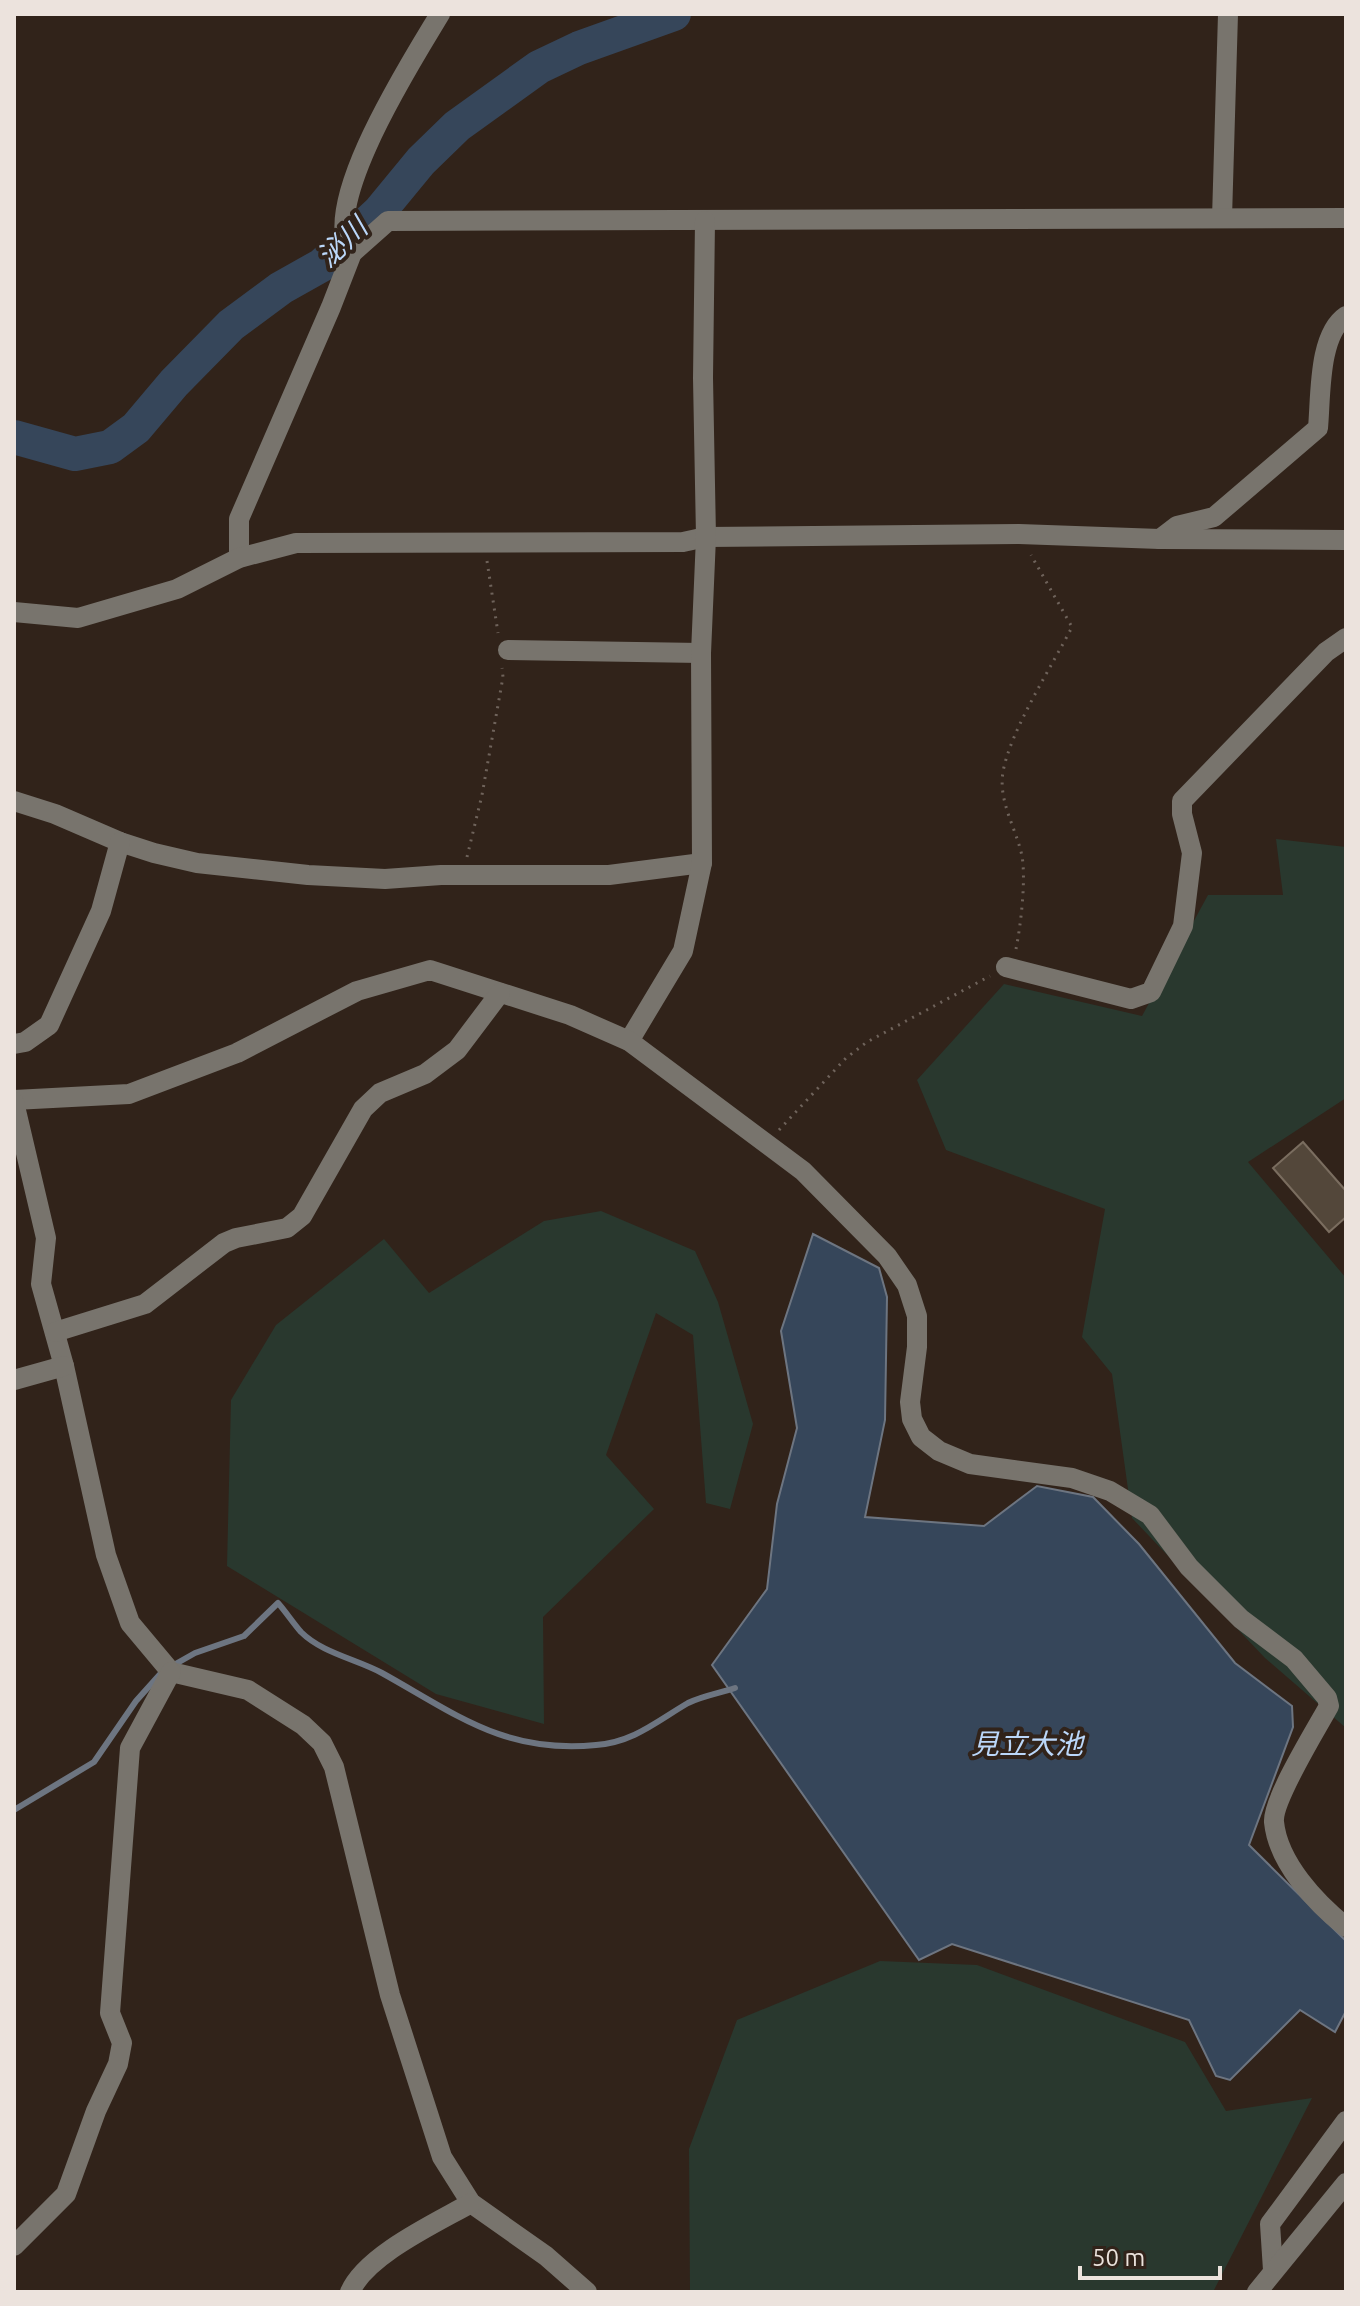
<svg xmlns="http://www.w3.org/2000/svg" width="1360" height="2306" viewBox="0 0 1360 2306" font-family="Ubuntu,'Noto Sans JP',sans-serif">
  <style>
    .green { fill: #29382e }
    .water { fill: #36465a; stroke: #6d7581; stroke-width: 2 }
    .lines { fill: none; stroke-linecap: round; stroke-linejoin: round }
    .stream { stroke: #6d7581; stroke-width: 6 }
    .river { stroke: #36465a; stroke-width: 34 }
    .building { fill: #53473a; stroke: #7a6d5f; stroke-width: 2 }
    .path { stroke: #6f635b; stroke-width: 3; stroke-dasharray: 2 6; stroke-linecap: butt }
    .minor { stroke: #78746d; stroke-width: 20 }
    .labels { text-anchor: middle; stroke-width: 8; stroke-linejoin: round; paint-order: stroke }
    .water-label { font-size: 28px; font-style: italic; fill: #bbd7f9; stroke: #31231a }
  </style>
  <rect width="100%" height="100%" fill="#31231a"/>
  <g class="green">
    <path d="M1276,839L1346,847V1098L1248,1162L1346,1278V1728L1265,1658L1132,1518L1112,1374L1082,1337L1105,1209L946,1150L917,1080L1004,984L1142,1016L1208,895H1283Z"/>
    <path d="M601,1211L695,1251L718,1302L753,1424L730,1509L706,1503L693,1335L656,1313L606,1455L654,1509L543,1617L544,1724L436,1694L227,1566L231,1400L276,1325L384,1239L429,1293L544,1221Z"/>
    <path d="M880,1961L977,1965L1185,2042L1226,2111L1312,2098L1213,2292H690L689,2149L737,2020Z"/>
  </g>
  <path class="water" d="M813,1234L879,1268L887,1297L885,1420L865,1517L984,1526L1037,1486L1093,1497L1139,1544L1235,1663L1292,1706L1293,1727L1249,1845L1346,1941V2011L1335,2032L1300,2010L1230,2080L1216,2076L1189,2020L952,1944L919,1960L712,1665L767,1589L777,1504L797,1428L781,1331Z"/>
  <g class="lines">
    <g class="stream">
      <path d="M172,1666L195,1653L244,1636L278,1603C286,1612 293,1623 301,1632C322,1653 356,1659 382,1673C456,1714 504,1754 596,1745C634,1742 657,1721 688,1703C702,1696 720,1693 735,1688"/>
      <path d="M14,1810L94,1762L136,1701L162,1672"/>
    </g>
    <path class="river" d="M14,437L75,454L110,447L136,428L174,383L231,325L281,288L322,265L379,212L421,161L457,126L539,67L579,48L674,14"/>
  </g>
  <path class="building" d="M1303,1142L1346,1191V1217L1329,1232L1273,1168Z"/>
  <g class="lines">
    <g class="path">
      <path d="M487,561L498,633"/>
      <path d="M467,857L482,795L503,677L502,668"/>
      <path d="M1016,949C1021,924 1026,880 1022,856C1016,828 998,801 1003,772C1010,731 1052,666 1072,627L1031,555"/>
      <path d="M779,1130L846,1058L867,1042L990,976"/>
    </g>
    <g class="minor">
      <path d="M1222,218L1228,14"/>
      <path d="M352,253C316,209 415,56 440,14"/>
      <path d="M1160,539L1177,526L1214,517L1318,428C1321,396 1318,335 1346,316"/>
      <path d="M239,558V519L331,307L352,253L388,221L1346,218"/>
      <path d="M14,612L78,618L177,589L239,558L296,543L683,542L706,537L1019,534L1160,539L1346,540"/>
      <path d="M508,650L701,653"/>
      <path d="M14,801L55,814L120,842L154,853L197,863L308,875L385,879L441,875H609L702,863"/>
      <path d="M1006,967L1131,999L1151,992L1183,926L1192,853L1182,814V801L1326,652L1346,638"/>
      <path d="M629,1041L683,951L702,863L701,653L706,537L703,378L705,221"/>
      <path d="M14,1044L25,1042L49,1025L101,911L120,842"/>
      <path d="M14,1100L129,1094L237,1053L357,991L430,970L570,1015L629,1041L803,1171L887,1256L907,1285L917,1316V1347L910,1402L912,1419L921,1437L939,1451L970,1464L1072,1478L1110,1491L1150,1515L1189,1567L1241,1619L1294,1659L1327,1698L1329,1706C1317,1728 1272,1800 1274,1822C1278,1863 1316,1903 1346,1927"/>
      <path d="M14,1102L46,1238L41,1284L64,1366L106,1555L130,1623L171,1672L248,1690L303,1725L322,1743L334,1767L390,1995L442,2157L471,2203L546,2256L587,2292"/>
      <path d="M55,1332L145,1304L224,1243L236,1238L287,1228L302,1216L363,1109L380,1093L425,1074L457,1050L500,993"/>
      <path d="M14,1380L64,1366"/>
      <path d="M14,2246L66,2194L96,2111L118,2064L122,2043L110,2013L130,1748L171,1672"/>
      <path d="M1273,2270L1270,2224L1346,2121"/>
      <path d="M350,2292C366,2255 436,2223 471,2203"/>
      <path d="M1257,2292L1346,2183"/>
    </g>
  </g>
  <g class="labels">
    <g class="water-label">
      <text transform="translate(342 242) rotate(-44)" y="10">泌川</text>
      <text x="1027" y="1754">見立大池</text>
    </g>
  </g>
  <rect width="1360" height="2306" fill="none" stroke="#ece3dd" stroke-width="32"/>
  <path d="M1080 2266v12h140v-12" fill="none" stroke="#ece3dd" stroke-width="4"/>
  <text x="1092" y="2266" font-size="24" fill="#ece3dd" stroke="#31231a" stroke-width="6" paint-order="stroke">50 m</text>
</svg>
